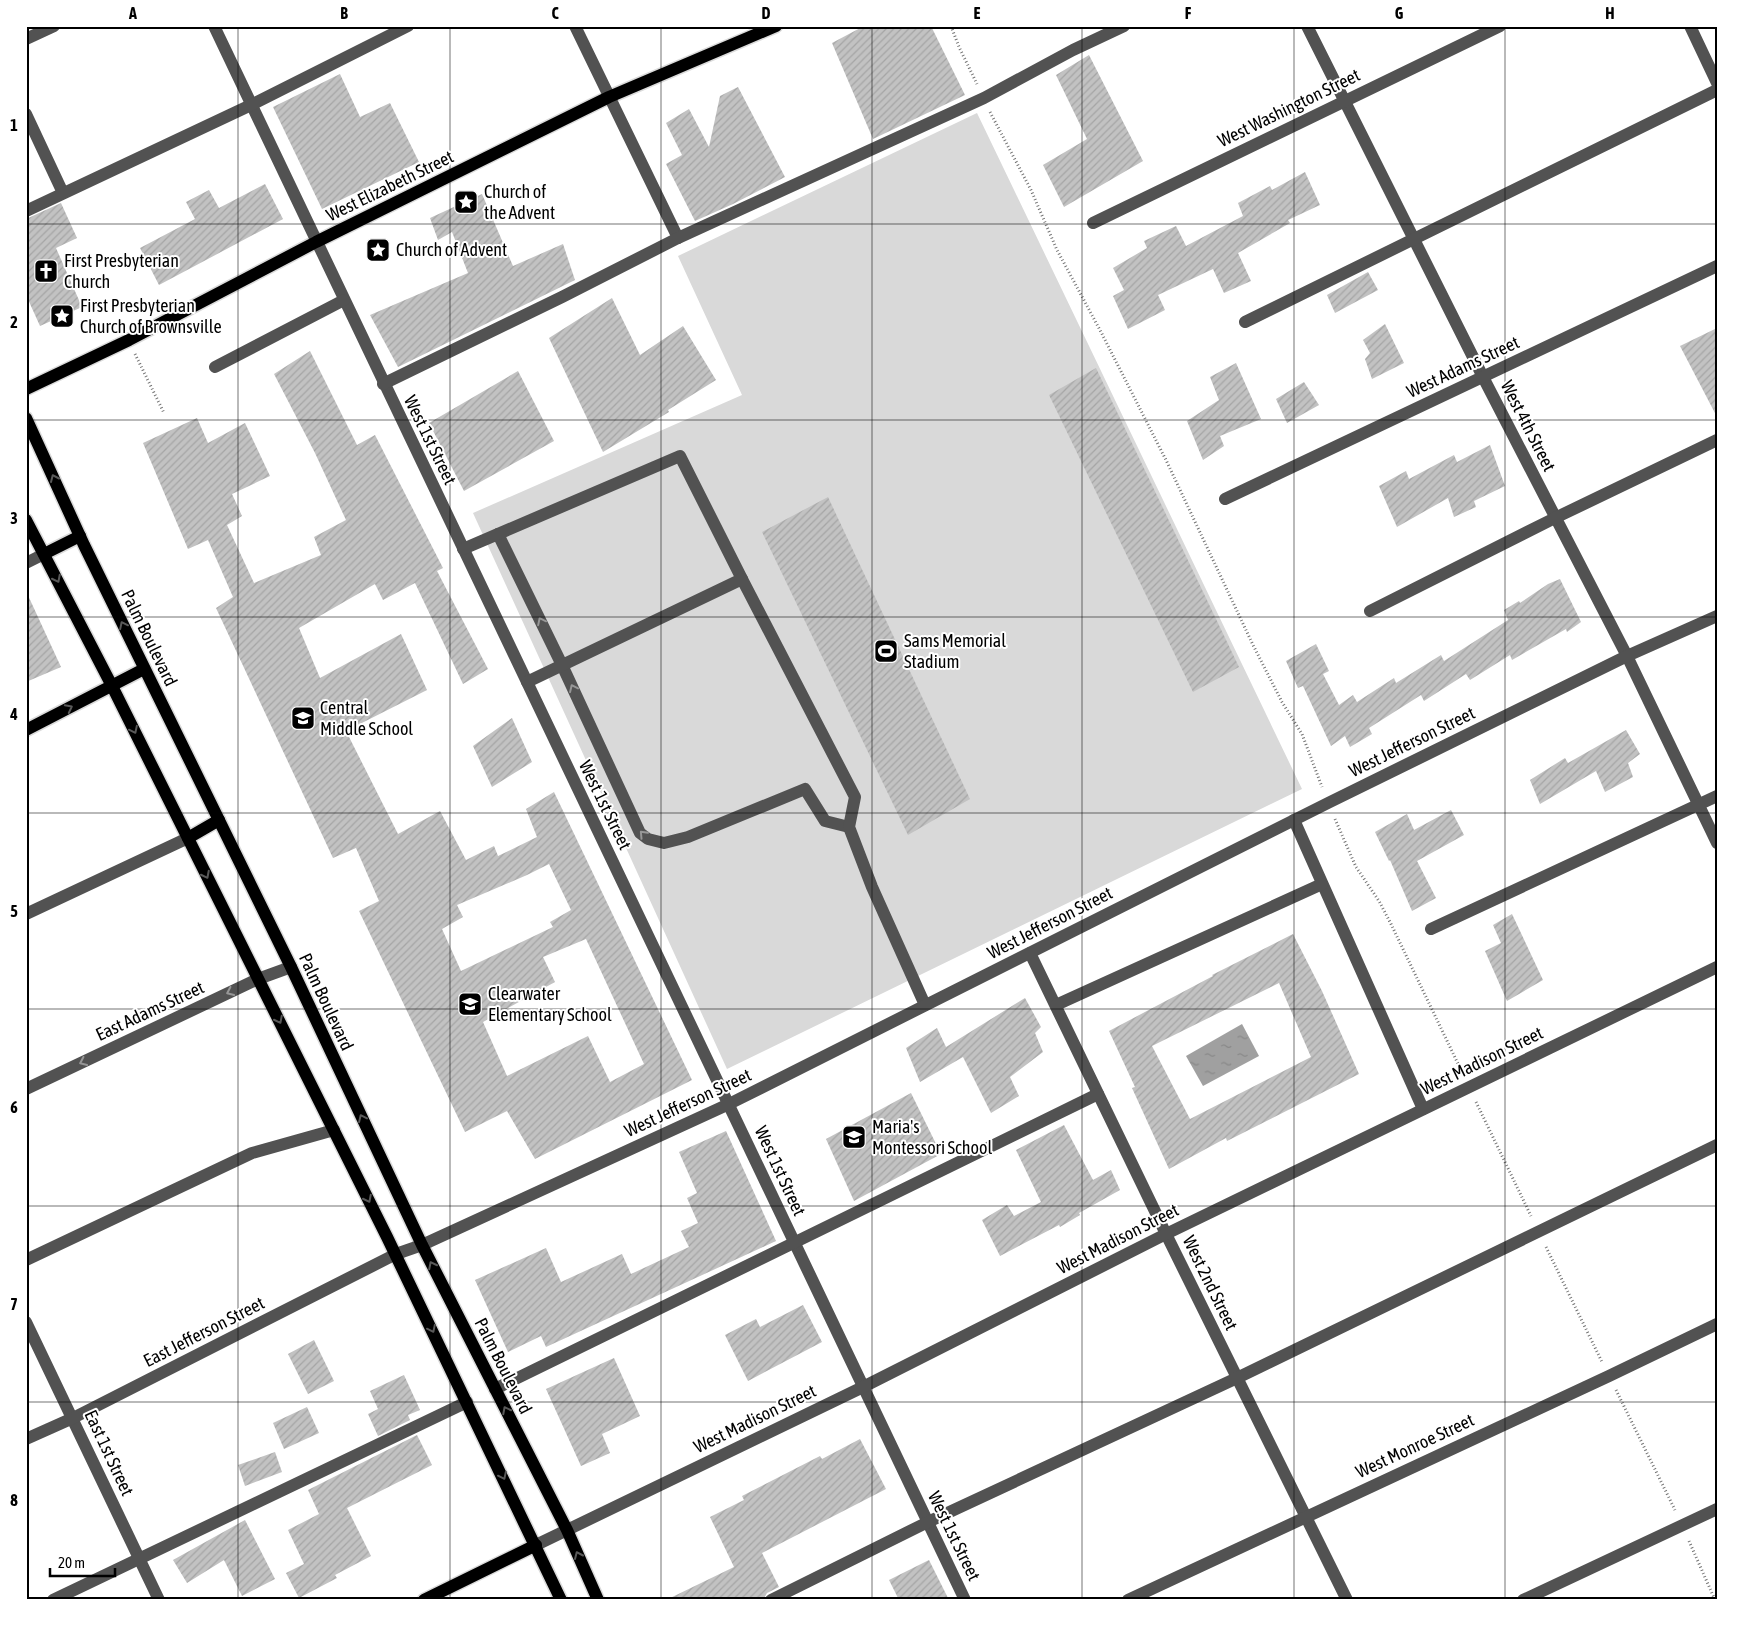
<svg xmlns="http://www.w3.org/2000/svg" width="1743" height="1626" viewBox="0 0 1743 1626" font-family="'Asap Condensed',sans-serif">
  <style>
    .grass { fill: #d9d9d9 }
    .water { fill: url(#water-ripples) }
    .building { fill: url(#building-hatch); fill-rule: evenodd }
    .lines { fill: none; stroke-linecap: round; stroke-linejoin: round }
    .major-casing { stroke: #dbdbdb; stroke-width: 15 }
    .path { stroke: #747474; stroke-width: 3; stroke-dasharray: 1 2.5; stroke-linecap: butt }
    .minor { stroke: #525252; stroke-width: 12 }
    .major { stroke: #000; stroke-width: 12 }
    .oneway { stroke: #595959 }
    .oneway2 { stroke: #979797 }
    .grid { fill: none; stroke: #000; stroke-width: 1; stroke-opacity: 0.55 }
    .labels { text-anchor: middle; stroke-width: 4; stroke-linejoin: round; paint-order: stroke }
    .street-label { font-size: 18px; fill: #000; stroke: #fff }
    .poi-label { font-size: 18px; fill: #000; stroke: #fff; text-anchor: start }
    .neatline { fill: none; stroke: #000; stroke-width: 2 }
    .grid-label { font-size: 16px; text-anchor: middle; font-weight: bold; fill: #000 }
  </style>
  <defs>
    <pattern id="water-ripples" width="26" height="14" patternUnits="userSpaceOnUse" patternTransform="scale(1.25)"><rect width="26" height="14" fill="#a0a0a0"/><path d="M2 4q2-2 4 0t4 0M15 11q2-2 4 0t4 0" fill="none" stroke="#888"/></pattern>
    <pattern id="building-hatch" width="6" height="6" patternUnits="userSpaceOnUse" patternTransform="scale(1.25)"><rect width="6" height="6" fill="#c2c2c2"/><path d="M-1 1l2-2M0 6l6-6M5 7l2-2" fill="none" stroke="#a5a5a5"/></pattern>
  </defs>
  <rect width="100%" height="100%" fill="#fff"/>
  <path class="grass" d="M977,113L1302,789L727,1069L473,513L742,395L678,256Z"/>
  <path class="water" d="M1242,1024L1259,1056L1203,1086L1186,1056Z"/>
  <g class="building">
    <path d="M864,26H931L965,95L873,139L832,43Z"/>
    <path d="M1089,55L1143,161L1064,207L1043,165L1087,139L1056,75Z"/>
    <path d="M340,74L360,117L390,103L419,162L322,209L273,107Z"/>
    <path d="M738,87L785,177L733,204L695,221L666,164L682,155L666,123L689,109L709,147L720,96Z"/>
    <path d="M1305,172L1320,205L1288,220L1290,223L1238,253L1251,281L1224,293L1213,269L1158,295L1165,310L1128,329L1113,296L1124,290L1113,268L1147,248L1144,241L1176,226L1186,246L1243,216L1238,203L1270,186L1272,190Z"/>
    <path d="M265,184L283,219L159,285L140,248L195,219L186,202L209,190L219,208Z"/>
    <path d="M482,194L513,266L563,244L575,280L398,367L370,315L468,273L452,232L438,240L430,218Z"/>
    <path d="M61,203L77,238L56,248L82,307L40,326L26,295V219Z"/>
    <path d="M1368,272L1378,290L1335,313L1327,295Z"/>
    <path d="M612,298L640,355L683,326L716,380L668,410L669,412L603,452L549,338Z"/>
    <path d="M1385,324L1404,363L1372,379L1365,359L1370,353L1363,340Z"/>
    <path d="M1717,328V417L1680,346Z"/>
    <path d="M310,351L357,445L375,435L443,568L437,571L488,669L463,684L415,583L383,600L375,584L299,628L320,678L401,634L427,690L346,731L398,834L440,811L466,860L494,846L498,856L537,837L526,809L554,792L692,1080L535,1159L507,1111L465,1132L359,911L379,901L356,848L333,858L216,608L233,597L208,540L188,549L143,443L197,418L208,443L245,423L270,476L232,494L242,516L227,525L254,583L321,555L314,537L346,520L315,453L274,374ZM549,864L571,910L550,922L553,927L461,971L442,929L463,917L457,905L527,875ZM586,939L644,1064L610,1082L588,1036L507,1076L483,1022L555,982L543,957Z"/>
    <path d="M1236,363L1261,419L1220,436L1224,446L1203,460L1187,421L1219,400L1210,377Z"/>
    <path d="M1096,368L1239,667L1193,692L1049,395Z"/>
    <path d="M518,371L554,441L464,491L429,423Z"/>
    <path d="M1304,382L1319,405L1287,423L1276,399Z"/>
    <path d="M1490,445L1505,486L1474,501L1476,507L1454,517L1448,498L1397,527L1379,486L1406,471L1409,479L1454,455L1457,462Z"/>
    <path d="M828,497L970,799L908,835L762,532Z"/>
    <path d="M1560,579L1581,622L1567,632L1566,629L1512,660L1510,655L1470,680L1466,674L1424,701L1421,695L1369,728L1372,734L1350,747L1345,736L1331,746L1303,686L1298,688L1286,661L1316,644L1329,671L1323,674L1339,705L1353,695L1357,702L1394,678L1396,683L1441,655L1444,661L1508,620L1504,610L1519,601L1520,603L1548,584Z"/>
    <path d="M26,591L61,667L26,682Z"/>
    <path d="M512,718L532,762L492,787L473,746Z"/>
    <path d="M1626,730L1640,754L1628,763L1633,777L1605,792L1596,771L1540,804L1530,780L1565,758L1568,763Z"/>
    <path d="M1451,810L1464,835L1417,861L1436,898L1412,911L1390,860L1389,861L1375,832L1407,814L1414,830Z"/>
    <path d="M1512,914L1543,980L1507,1001L1485,951L1501,943L1493,925Z"/>
    <path d="M1293,934L1322,991L1359,1074L1227,1141L1226,1138L1169,1169L1132,1088L1135,1087L1109,1031L1213,976L1212,975ZM1279,983L1311,1057L1190,1119L1152,1046Z"/>
    <path d="M1025,998L1041,1027L1035,1033L1043,1052L1010,1077L1019,1096L991,1113L963,1057L920,1082L906,1048L937,1028L946,1047Z"/>
    <path d="M911,1093L941,1154L854,1201L826,1139Z"/>
    <path d="M1064,1125L1093,1180L1111,1170L1120,1190L1079,1213L1080,1215L1060,1227L1059,1225L1000,1256L982,1220L1007,1205L1014,1216L1041,1202L1016,1150Z"/>
    <path d="M726,1131L776,1241L546,1347L541,1336L508,1352L475,1280L546,1248L561,1282L622,1254L631,1274L689,1247L681,1231L698,1223L687,1198L697,1193L679,1152Z"/>
    <path d="M803,1305L822,1342L748,1381L725,1335L756,1319L760,1327Z"/>
    <path d="M314,1340L334,1381L308,1394L288,1354Z"/>
    <path d="M614,1358L640,1416L602,1434L610,1453L581,1466L546,1389Z"/>
    <path d="M404,1375L420,1410L408,1415L410,1420L378,1436L368,1414L378,1409L370,1391Z"/>
    <path d="M307,1407L319,1433L284,1449L273,1423Z"/>
    <path d="M417,1435L432,1465L347,1508L371,1556L335,1575L337,1578L299,1598L286,1573L304,1564L288,1530L319,1514L308,1490Z"/>
    <path d="M860,1439L886,1489L762,1553L779,1587L767,1593L763,1600H666L734,1567L710,1517L744,1500L742,1496L820,1456L822,1459Z"/>
    <path d="M275,1452L282,1472L245,1486L238,1465Z"/>
    <path d="M245,1520L275,1579L242,1596L224,1560L187,1583L173,1560Z"/>
    <path d="M929,1560L949,1600H899L889,1580Z"/>
  </g>
  <g class="lines">
    <g class="major-casing">
      <g id="major">
        <path d="M26,389L129,340L316,242L609,97L776,26"/>
        <path d="M26,418L84,545L291,967L422,1245L567,1530L598,1600"/>
        <path d="M26,520L112,686L387,1237L561,1600"/>
        <path d="M44,554L80,536"/>
        <path d="M26,730L144,669"/>
        <path d="M188,838L219,820"/>
        <path d="M424,1600L536,1545"/>
      </g>
    </g>
    <g class="path">
      <path d="M951,26L959,47L977,84"/>
      <path d="M990,112L1031,190L1057,250L1101,332L1166,460L1253,645L1282,702L1302,734L1322,787"/>
      <path d="M135,354L164,413"/>
      <path d="M1335,819L1356,867L1379,901L1391,924L1462,1072"/>
      <path d="M1476,1102L1531,1216"/>
      <path d="M1546,1247L1602,1362"/>
      <path d="M1616,1390L1675,1510"/>
      <path d="M1689,1541L1715,1600"/>
    </g>
    <g class="minor">
      <path d="M214,26L965,1600"/>
      <path d="M575,26L678,238"/>
      <path d="M1307,26L1483,377L1627,656L1717,843"/>
      <path d="M1690,26L1717,83"/>
      <path d="M26,39L54,26"/>
      <path d="M26,114L63,193"/>
      <path d="M26,211L251,105L408,26"/>
      <path d="M1093,223L1500,26"/>
      <path d="M1245,322L1717,90"/>
      <path d="M215,367L344,300"/>
      <path d="M383,384L562,297L678,238L984,98L1073,50L1124,26"/>
      <path d="M1225,499L1717,266"/>
      <path d="M498,534L562,665L640,833L648,839L664,843L688,837L805,789L825,821L849,827"/>
      <path d="M463,549L680,456L742,579"/>
      <path d="M26,563L44,554"/>
      <path d="M1370,611L1555,518L1717,440"/>
      <path d="M527,682L742,579L855,797L849,827L872,887L925,1005"/>
      <path d="M1294,820L1423,1109"/>
      <path d="M26,914L188,838"/>
      <path d="M1431,929L1717,796"/>
      <path d="M1030,953L1166,1234L1347,1600"/>
      <path d="M1056,1005L1322,884"/>
      <path d="M26,1089L258,979L291,967"/>
      <path d="M26,1260L252,1153L334,1130"/>
      <path d="M26,1322L159,1600"/>
      <path d="M495,1389L1098,1094"/>
      <path d="M26,1439L73,1418L396,1254L422,1245L729,1104L1328,803L1627,656L1717,616"/>
      <path d="M536,1545L863,1387L1166,1234L1717,967"/>
      <path d="M53,1600L467,1402"/>
      <path d="M771,1600L928,1522L1237,1378L1717,1145"/>
      <path d="M1128,1600L1609,1376L1717,1324"/>
      <path d="M1523,1600L1717,1509"/>
    </g>
    <use href="#major" class="major"/>
  </g>
  <defs><path id="oneway-chevron" d="M-2-3.5L2.5 0L-2 3.5" fill="none" stroke-width="1.6" stroke-linecap="round" stroke-linejoin="round" transform="scale(1.25)"/></defs>
  <g class="oneway">
    <use href="#oneway-chevron" transform="translate(54 478) rotate(-114)"/>
    <use href="#oneway-chevron" transform="translate(57 579) rotate(63)"/>
    <use href="#oneway-chevron" transform="translate(123 625) rotate(-116)"/>
    <use href="#oneway-chevron" transform="translate(69 708) rotate(-27)"/>
    <use href="#oneway-chevron" transform="translate(134 730) rotate(64)"/>
    <use href="#oneway-chevron" transform="translate(206 875) rotate(63)"/>
    <use href="#oneway-chevron" transform="translate(279 1020) rotate(63)"/>
    <use href="#oneway-chevron" transform="translate(362 1118) rotate(-115)"/>
    <use href="#oneway-chevron" transform="translate(368 1199) rotate(63)"/>
    <use href="#oneway-chevron" transform="translate(432 1265) rotate(-117)"/>
    <use href="#oneway-chevron" transform="translate(432 1329) rotate(64)"/>
    <use href="#oneway-chevron" transform="translate(506 1410) rotate(-117)"/>
    <use href="#oneway-chevron" transform="translate(503 1476) rotate(64)"/>
    <use href="#oneway-chevron" transform="translate(578 1555) rotate(-114)"/>
  </g>
  <g class="oneway2">
    <use href="#oneway-chevron" transform="translate(541 621) rotate(-116)"/>
    <use href="#oneway-chevron" transform="translate(573 688) rotate(-115)"/>
    <use href="#oneway-chevron" transform="translate(643 834) rotate(-133)"/>
    <use href="#oneway-chevron" transform="translate(230 992) rotate(155)"/>
    <use href="#oneway-chevron" transform="translate(83 1062) rotate(155)"/>
  </g>
  <path class="grid" d="M238,26V1600M450,26V1600M661,26V1600M872,26V1600M1082,26V1600M1294,26V1600M1505,26V1600M26,224H1717M26,420H1717M26,617H1717M26,813H1717M26,1009H1717M26,1206H1717M26,1402H1717"/>
  <defs>
    <g id="sight-square" transform="scale(1.25)"><rect x="-9" y="-9" width="18" height="18" rx="4" fill="#000" stroke="#fff"/><path d="M0-6L1.8-2.2L6-1.7L2.9 1.2L3.7 5.4L0 3.3L-3.7 5.4L-2.9 1.2L-6-1.7L-1.8-2.2Z" fill="#fff"/></g>
    <g id="church-square" transform="scale(1.25)"><rect x="-9" y="-9" width="18" height="18" rx="4" fill="#000" stroke="#fff"/><path d="M-1.2-6h2.4v3.5h3.3v2.4h-3.3V6h-2.4V-.1h-3.3v-2.4h3.3Z" fill="#fff"/></g>
    <g id="stadium-square" transform="scale(1.25)"><rect x="-9" y="-9" width="18" height="18" rx="4" fill="#000" stroke="#fff"/><path d="M0-5a6.5 5 0 1 0 0 10a6.5 5 0 1 0 0-10ZM-3.5-1.8h7v3.6h-7Z" fill="#fff"/></g>
    <g id="school-square" transform="scale(1.25)"><rect x="-9" y="-9" width="18" height="18" rx="4" fill="#000" stroke="#fff"/><path d="M0-5L7-2L0 1L-7-2ZM-4 1L0 2.5L4 1V4Q0 6-4 4Z" fill="#fff"/></g>
  </defs>
  <g fill-rule="evenodd">
    <use href="#sight-square" x="466" y="202"/>
    <use href="#sight-square" x="378" y="250"/>
    <use href="#church-square" x="46" y="271"/>
    <use href="#sight-square" x="62" y="316"/>
    <use href="#stadium-square" x="886" y="651"/>
    <use href="#school-square" x="303" y="718"/>
    <use href="#school-square" x="470" y="1004"/>
    <use href="#school-square" x="854" y="1137"/>
  </g>
  <g class="labels">
    <g class="street-label">
      <text transform="translate(1289 108) rotate(-26)" y="6">West Washington Street</text>
      <text transform="translate(390 186) rotate(-26)" y="6">West Elizabeth Street</text>
      <text transform="translate(1463 367) rotate(-25)" y="6">West Adams Street</text>
      <text transform="translate(1528 426) rotate(63)" y="6">West 4th Street</text>
      <text transform="translate(430 440) rotate(64)" y="6">West 1st Street</text>
      <text transform="translate(149 638) rotate(64)" y="6">Palm Boulevard</text>
      <text transform="translate(1412 742) rotate(-26)" y="6">West Jefferson Street</text>
      <text transform="translate(605 805) rotate(64)" y="6">West 1st Street</text>
      <text transform="translate(1050 923) rotate(-27)" y="6">West Jefferson Street</text>
      <text transform="translate(326 1002) rotate(65)" y="6">Palm Boulevard</text>
      <text transform="translate(150 1011) rotate(-25)" y="6">East Adams Street</text>
      <text transform="translate(1482 1061) rotate(-26)" y="6">West Madison Street</text>
      <text transform="translate(688 1103) rotate(-25)" y="6">West Jefferson Street</text>
      <text transform="translate(780 1171) rotate(65)" y="6">West 1st Street</text>
      <text transform="translate(1118 1239) rotate(-27)" y="6">West Madison Street</text>
      <text transform="translate(1210 1283) rotate(64)" y="6">West 2nd Street</text>
      <text transform="translate(204 1332) rotate(-27)" y="6">East Jefferson Street</text>
      <text transform="translate(503 1366) rotate(63)" y="6">Palm Boulevard</text>
      <text transform="translate(755 1419) rotate(-26)" y="6">West Madison Street</text>
      <text transform="translate(1415 1446) rotate(-25)" y="6">West Monroe Street</text>
      <text transform="translate(109 1453) rotate(65)" y="6">East 1st Street</text>
      <text transform="translate(954 1536) rotate(64)" y="6">West 1st Street</text>
    </g>
    <g class="poi-label">
      <text x="484" y="198">Church of<tspan x="484" dy="21">the Advent</tspan></text>
      <text x="396" y="256">Church of Advent</text>
      <text x="64" y="267">First Presbyterian<tspan x="64" dy="21">Church</tspan></text>
      <text x="80" y="312">First Presbyterian<tspan x="80" dy="21">Church of Brownsville</tspan></text>
      <text x="904" y="647">Sams Memorial<tspan x="904" dy="21">Stadium</tspan></text>
      <text x="320" y="714">Central<tspan x="320" dy="21">Middle School</tspan></text>
      <text x="488" y="1000">Clearwater<tspan x="488" dy="21">Elementary School</tspan></text>
      <text x="872" y="1133">Maria's<tspan x="872" dy="21">Montessori School</tspan></text>
    </g>
  </g>
  <rect width="1743" height="1626" fill="none" stroke="#ffffff" stroke-width="55"/>
  <path d="M50 1568v8h65v-8" fill="none" stroke="#000000" stroke-width="2.5"/>
  <text x="58" y="1568" font-size="15" fill="#000000" stroke="#ffffff" stroke-width="4" paint-order="stroke">20 m</text>
  <rect x="28" y="28" width="1688" height="1570" class="neatline"/>
  <g class="grid-label">
    <text x="133" y="19">A</text>
    <text x="344" y="19">B</text>
    <text x="555" y="19">C</text>
    <text x="766" y="19">D</text>
    <text x="977" y="19">E</text>
    <text x="1188" y="19">F</text>
    <text x="1399" y="19">G</text>
    <text x="1610" y="19">H</text>
    <text x="14" y="131">1</text>
    <text x="14" y="328">2</text>
    <text x="14" y="524">3</text>
    <text x="14" y="720">4</text>
    <text x="14" y="917">5</text>
    <text x="14" y="1113">6</text>
    <text x="14" y="1310">7</text>
    <text x="14" y="1506">8</text>
  </g>
</svg>
